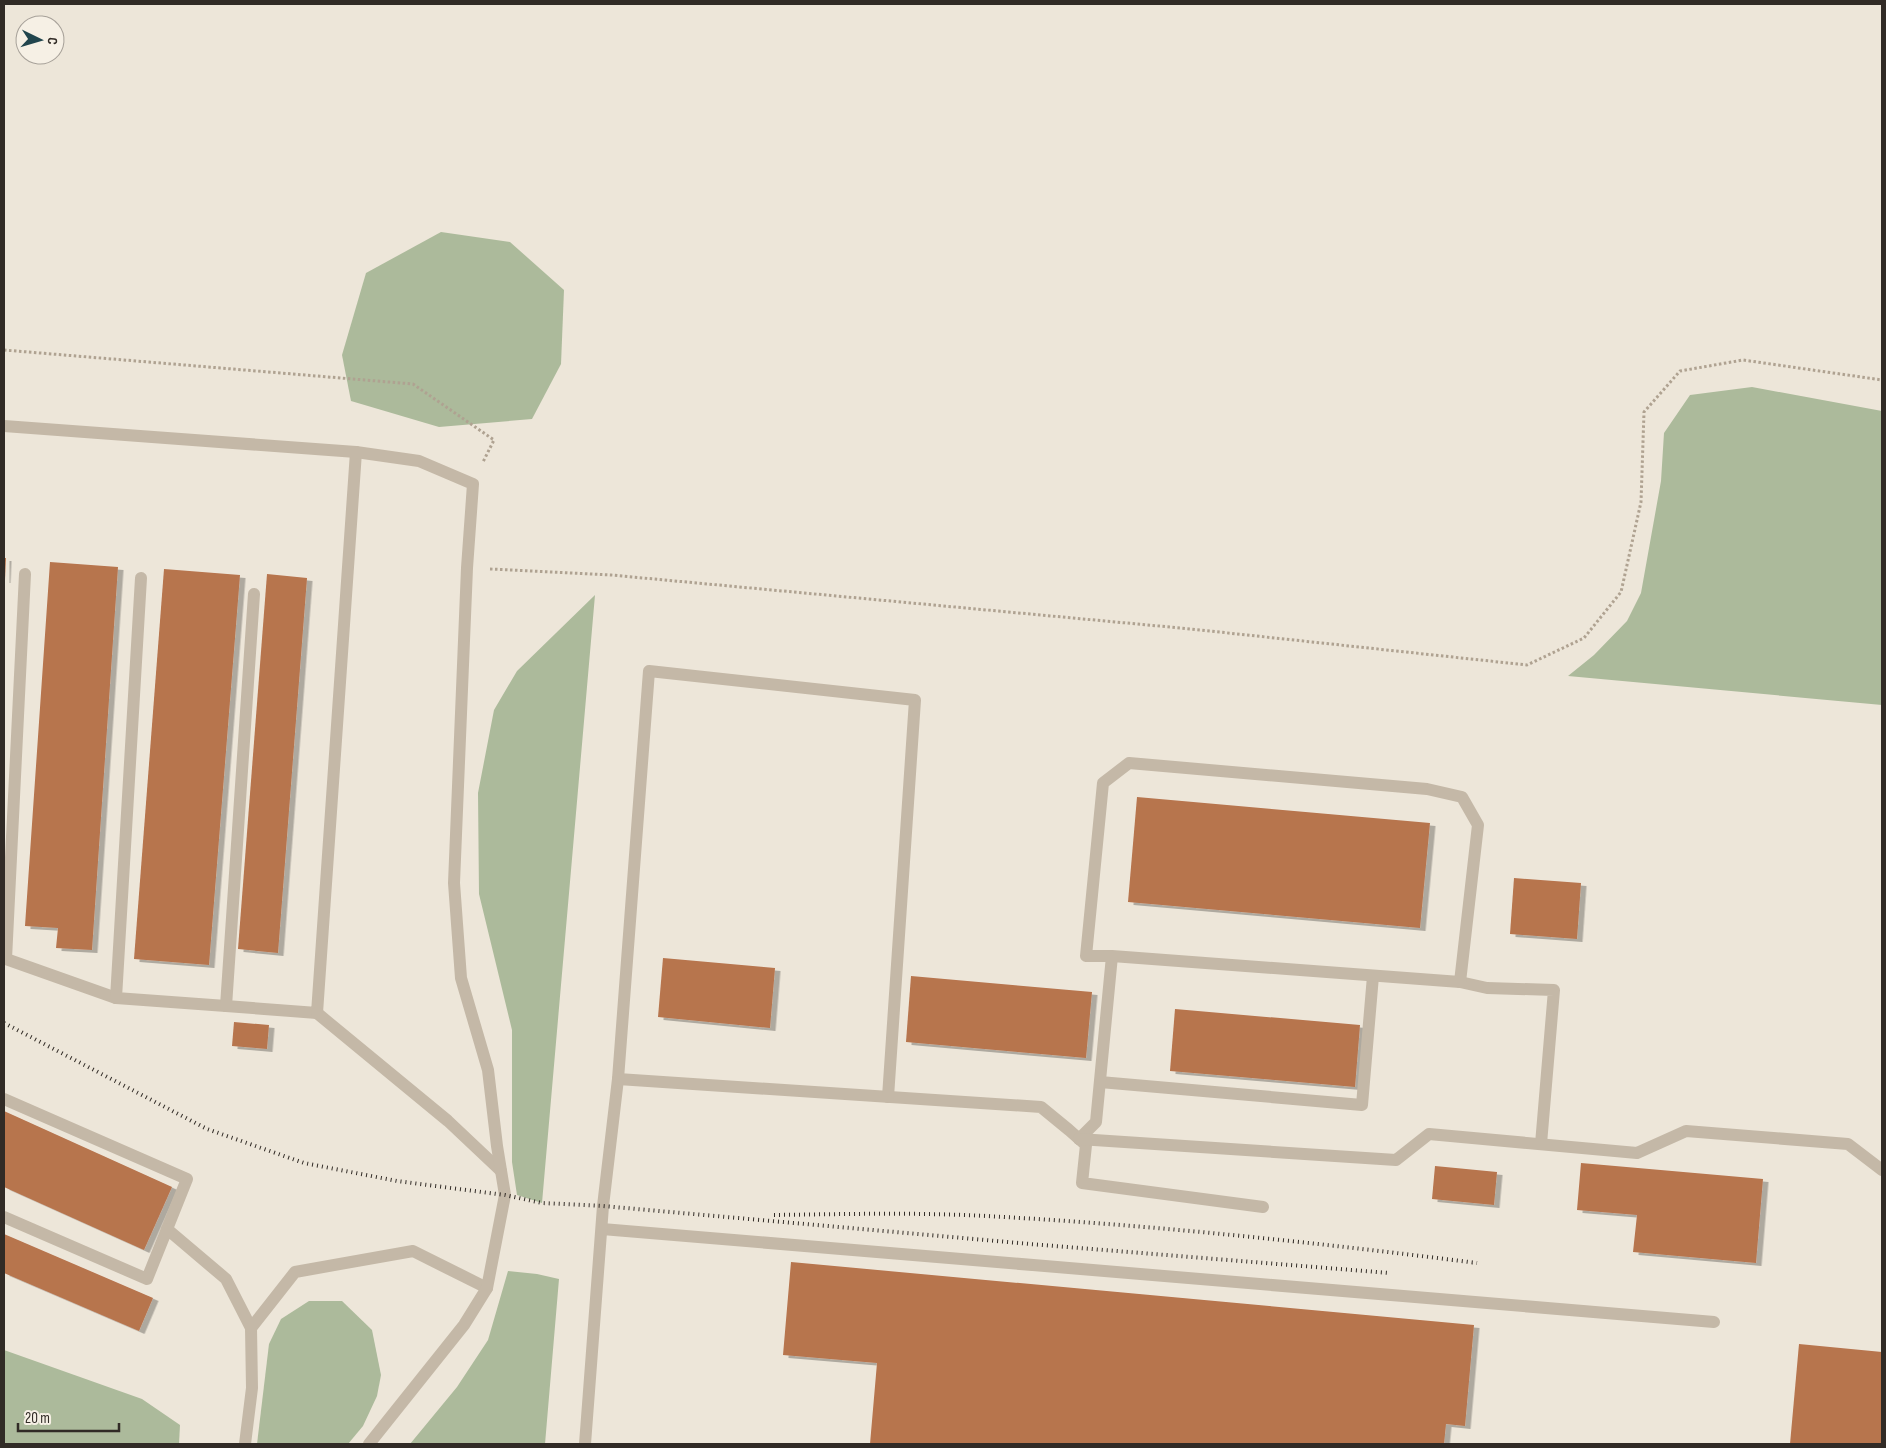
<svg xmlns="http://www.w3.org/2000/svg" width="1886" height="1448" viewBox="0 0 1886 1448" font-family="'Sofia Sans Condensed',sans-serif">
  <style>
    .green { fill: #acba9b }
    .building { fill: #b7744e; filter: url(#shadow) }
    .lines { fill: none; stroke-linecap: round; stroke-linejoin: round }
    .path { stroke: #afa291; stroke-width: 3; stroke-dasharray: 2.5 2.5; stroke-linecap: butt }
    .lane { stroke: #c4b8a7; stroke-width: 12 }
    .street { stroke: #c4b8a7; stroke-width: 12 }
    .rail { stroke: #312b26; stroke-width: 4; stroke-dasharray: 1 4; stroke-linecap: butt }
  </style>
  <defs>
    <filter id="shadow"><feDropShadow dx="5.5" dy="3" stdDeviation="0" flood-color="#0004"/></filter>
  </defs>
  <rect width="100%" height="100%" fill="#ede6d9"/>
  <g class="green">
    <path d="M441,232L510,242L564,290L561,364L532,419L439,427L351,401L342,355L366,273Z"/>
    <path d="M1752,387L1882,411V705L1568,676L1594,655L1627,621L1641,593L1661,481L1664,433L1690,395Z"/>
    <path d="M595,595L542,1203L517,1195L512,1162V1030L479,894L478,793L494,710L517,671Z"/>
    <path d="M508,1271L537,1274L559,1279L545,1444H410L457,1387L488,1340Z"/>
    <path d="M309,1301H342L372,1330L381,1375L377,1396L363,1426L348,1444H257L269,1344L281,1319Z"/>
    <path d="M4,1350L142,1399L180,1425L179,1444H4Z"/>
  </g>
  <g class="building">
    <path d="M4,558H6L5,580H4Z"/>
    <path d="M50,562L118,567L92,950L56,948L58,928L25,926Z"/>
    <path d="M164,569L240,575L209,965L134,959Z"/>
    <path d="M267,574L307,578L278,953L238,949Z"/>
    <path d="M1137,797L1430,823L1420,928L1128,902Z"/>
    <path d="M1514,878L1581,883L1577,939L1510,934Z"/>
    <path d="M663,958L775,968L770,1028L658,1017Z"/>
    <path d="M911,976L1092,992L1086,1058L906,1042Z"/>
    <path d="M1175,1009L1360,1025L1355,1087L1170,1071Z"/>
    <path d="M234,1022L269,1025L267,1049L232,1046Z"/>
    <path d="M4,1111L172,1187L144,1250L4,1187Z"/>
    <path d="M1581,1163L1763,1179L1756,1263L1633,1252L1637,1215L1577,1210Z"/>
    <path d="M1435,1166L1497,1172L1494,1205L1432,1199Z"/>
    <path d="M4,1234L153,1298L139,1331L4,1273Z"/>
    <path d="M791,1262L1474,1325L1465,1426L1446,1424L1444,1444H870L877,1363L783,1355Z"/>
    <path d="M1799,1344L1882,1352V1444H1790Z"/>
  </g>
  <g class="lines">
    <g class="path">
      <path d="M4,350L413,384L494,440L483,462"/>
      <path d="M490,569L611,575L1191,629L1527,665L1584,638L1621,592L1641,502L1644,412L1680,371L1743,360L1882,380"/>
    </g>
    <g class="lane">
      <path d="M25,574L6,959L116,998"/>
      <path d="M141,578L116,998L226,1006"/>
      <path d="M254,594L226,1006L317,1013L356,452"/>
      <path d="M1460,982L1487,988L1554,990L1541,1144"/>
      <path d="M317,1013L448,1121L501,1171"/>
      <path d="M618,1079L1041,1107L1069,1130L1086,1145L1082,1183L1263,1207"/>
      <path d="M1100,1082L1362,1105L1373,976"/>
      <path d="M4,1099L187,1179L167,1229"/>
      <path d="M1079,1139L1096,1122L1112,956L1460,982L1478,825L1462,797L1427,789L1129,763L1103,783L1086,956H1112"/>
      <path d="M1079,1139L1396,1160L1429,1134L1637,1153L1686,1131L1848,1144L1882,1170"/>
      <path d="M4,1217L147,1279L167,1229L226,1279L251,1328L252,1388L245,1444"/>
      <path d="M602,1229L1714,1322"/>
      <path d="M251,1328L295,1272L413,1251L487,1288"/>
      <path d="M585,1444L603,1206L618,1079L649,671L915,700L888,1097"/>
    </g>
    <path class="street" d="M4,426L356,452L419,461L473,484L467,568L454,883L461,978L488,1070L497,1146L505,1195L487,1288L464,1325L369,1444"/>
    <g class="rail">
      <path d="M4,1023L207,1129L304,1163L397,1181L505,1195L542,1203L603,1206L1030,1244L1389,1273"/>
      <path d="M774,1215C851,1214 928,1212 1004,1217C1162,1226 1320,1243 1477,1263"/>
    </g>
  </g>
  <rect width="1886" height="1448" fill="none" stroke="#312b26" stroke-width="10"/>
  <g transform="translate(40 40) rotate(95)"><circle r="24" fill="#f6f0e5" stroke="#a7a199"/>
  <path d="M0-4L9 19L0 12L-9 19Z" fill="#21454d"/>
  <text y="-8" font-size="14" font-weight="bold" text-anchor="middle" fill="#312b26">С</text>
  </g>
  <path d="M18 1423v8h101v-8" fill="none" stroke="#312b26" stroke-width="2.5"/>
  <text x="25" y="1423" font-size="15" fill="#312b26" stroke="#f6f0e5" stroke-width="4" paint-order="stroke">20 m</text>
</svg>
